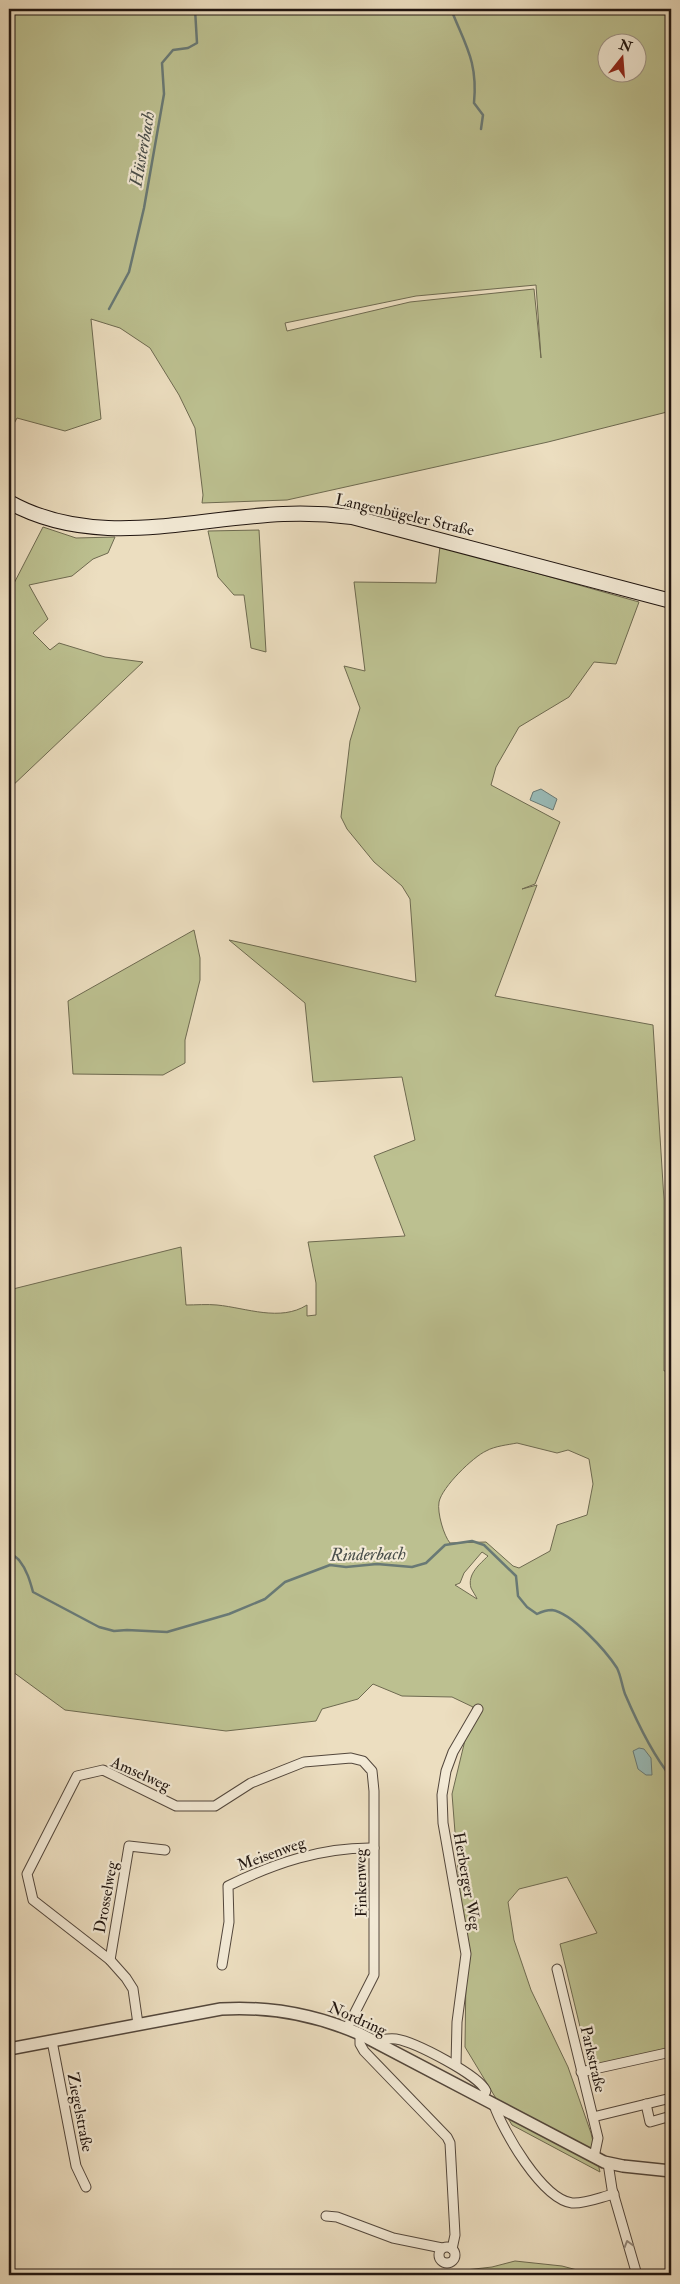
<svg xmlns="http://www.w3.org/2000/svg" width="680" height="2284" viewBox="0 0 680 2284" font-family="'IM FELL Double Pica',serif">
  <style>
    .green { fill: #bcc090; stroke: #6e6a50; fill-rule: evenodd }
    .water { fill: #99bbb8; stroke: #697975 }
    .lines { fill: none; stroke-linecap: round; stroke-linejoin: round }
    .stream { stroke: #697975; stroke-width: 2.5 }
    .minor-casing { stroke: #53473c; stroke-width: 11 }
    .tertiary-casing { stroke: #53473c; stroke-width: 14 }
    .secondary-casing { stroke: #201510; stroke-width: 16 }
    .minor { stroke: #f3ead6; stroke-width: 9 }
    .tertiary { stroke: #f3ead6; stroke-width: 11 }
    .secondary { stroke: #f3ead6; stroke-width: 14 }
    .oneway { stroke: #948a7d }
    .labels { text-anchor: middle; stroke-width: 4.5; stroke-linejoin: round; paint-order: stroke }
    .street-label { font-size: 16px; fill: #201510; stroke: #f3ead6 }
    .water-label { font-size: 18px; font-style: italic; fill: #4a4f4b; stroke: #f3ead6 }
  </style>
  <rect width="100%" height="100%" fill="#ecdec0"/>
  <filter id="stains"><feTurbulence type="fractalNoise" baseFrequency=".004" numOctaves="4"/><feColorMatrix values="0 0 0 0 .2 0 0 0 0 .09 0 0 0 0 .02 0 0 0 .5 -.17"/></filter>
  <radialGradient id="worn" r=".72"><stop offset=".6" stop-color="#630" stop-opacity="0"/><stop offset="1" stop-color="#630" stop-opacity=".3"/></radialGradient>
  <g class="green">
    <path d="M9,9H671V411L548,442L287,500L202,503L203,495L195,428L179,395L150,348L120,328L91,319L101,419L65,431L17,418L9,433ZM608,42H638V72H608ZM536,285L541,358L534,289L410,302L287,331L285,323L416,296Z"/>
    <path d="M43,527L76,538L115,537L108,553L93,559L72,576L29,585L48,619L33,633L50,650L59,643L105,657L143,662L9,789V593Z"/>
    <path d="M259,530L266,652L251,648L244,595H234L218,577L208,531Z"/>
    <path d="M440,546L639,602L616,664L594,662L569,697L519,727L496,767L491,785L560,822L535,884L522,889L537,885L495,996L653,1025L664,1200V1371L671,1370V2048L590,2068L560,1944L597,1933L567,1877L519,1889L508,1902L514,1940L531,1990L568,2067L591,2133L600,2172L512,2125L465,2047L466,1972L452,1794L473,1707L452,1697L402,1696L373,1684L358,1699L322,1709L316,1721L226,1731L65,1710L9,1669V1290L181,1247L186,1305C196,1305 207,1304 217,1305C247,1308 280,1322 307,1305V1316L316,1315V1283L308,1242L405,1236L374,1156L415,1140L402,1077L313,1082L305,1003L229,940L416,982L410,899L402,886L374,862L347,829L341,817L350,741L360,708L344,666L365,671L354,582L436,583ZM517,1443L557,1453L568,1450L589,1459L593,1484L587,1515L557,1525L550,1551L519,1568L513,1566L486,1542L450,1543C444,1536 437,1513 439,1502C442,1487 473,1457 486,1451C495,1446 507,1445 517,1443ZM482,1552L488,1556C480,1564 467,1574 471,1588C473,1592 476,1596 477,1599L455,1585L460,1583L464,1573Z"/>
    <path d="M194,930L200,958V980L185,1040V1063L163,1075L73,1074L68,1001Z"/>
    <path d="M515,2261L562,2266L596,2275H421L492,2267Z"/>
  </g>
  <g class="water">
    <path d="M541,789L557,799L553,810L530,800L533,792Z"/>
    <path d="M639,1748L644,1749L651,1758L652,1775H646L638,1769L633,1751Z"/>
  </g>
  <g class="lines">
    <g class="stream">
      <path d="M451,9C465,45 478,61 474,103L483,115L481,129"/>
      <path d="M109,309L129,272L144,208L164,94L162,63L173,50L188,48L197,43L195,9"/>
      <path d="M9,1547C10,1555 14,1555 19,1560C27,1570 30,1581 33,1592L99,1627L114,1631L127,1630L167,1632L229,1614L265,1599L285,1582L330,1565L346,1567L377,1564L412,1567L426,1563L445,1545L472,1541L484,1545L516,1576L518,1596L527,1607L537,1614C541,1612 548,1610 552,1610C572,1613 606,1651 617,1668C621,1676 622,1686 625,1694C637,1722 652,1754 671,1777"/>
    </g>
    <g class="minor-casing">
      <g id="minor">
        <path d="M110,1960L129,1846L165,1850"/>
        <path d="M222,1965L229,1922L228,1886C275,1863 322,1847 374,1848"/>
        <path d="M557,1969L598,2138L594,2157"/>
        <path d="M138,2024L133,1989L126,1978L110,1960L33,1900L27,1874L77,1776L103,1770L176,1806H215L251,1783L304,1762L351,1758L363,1761L372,1771L374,1791V1975L347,2028"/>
        <path d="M360,2034V2044L364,2051L447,2137L450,2143L455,2235L452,2249"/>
        <path d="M373,2040C380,2040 389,2038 396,2039C415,2042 479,2075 486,2091L482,2098"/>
        <path d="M52,2041L76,2166L86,2187"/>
        <path d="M456,2065L457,2022L466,1954L443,1823L442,1795L446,1771L453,1752L478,1709"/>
        <path d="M581,2072L671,2052"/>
        <path d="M646,2104L650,2122L671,2116"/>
        <path d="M494,2105C503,2131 542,2199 572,2203C585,2204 601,2197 614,2194"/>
        <path d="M593,2117L671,2098"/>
        <path d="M608,2163L612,2189L637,2275"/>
        <path d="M326,2216L337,2217L393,2238L442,2248"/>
        <circle cx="447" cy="2255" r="8"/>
      </g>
    </g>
    <g class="tertiary-casing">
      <path id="tertiary" d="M9,2049L221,2009C270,2006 314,2014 360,2034L604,2162L623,2166L671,2171"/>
    </g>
    <g class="secondary-casing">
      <path id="secondary" d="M9,502C95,550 191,518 283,514C306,513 329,514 352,517L671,601"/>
    </g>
    <use href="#minor" class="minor"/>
    <use href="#tertiary" class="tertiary"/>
    <use href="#secondary" class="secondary"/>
  </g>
  <defs><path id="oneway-chevron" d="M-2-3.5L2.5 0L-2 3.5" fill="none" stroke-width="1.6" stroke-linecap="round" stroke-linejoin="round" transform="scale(1.25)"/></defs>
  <use class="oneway" href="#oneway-chevron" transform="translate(628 2244) rotate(-106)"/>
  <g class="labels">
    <g class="street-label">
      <text transform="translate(405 514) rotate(13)" y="6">Langenbügeler Straße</text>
      <text transform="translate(141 1773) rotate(24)" y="6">Amselweg</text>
      <text transform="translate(271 1853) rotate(-20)" y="6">Meisenweg</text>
      <text transform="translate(468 1881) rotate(80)" y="6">Herberger Weg</text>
      <text transform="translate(360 1883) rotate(-91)" y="6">Finkenweg</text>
      <text transform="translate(105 1897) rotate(-80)" y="6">Drosselweg</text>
      <text transform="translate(358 2018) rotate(24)" y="6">Nordring</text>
      <text transform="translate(594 2059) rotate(77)" y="6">Parkstraße</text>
      <text transform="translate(81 2112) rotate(79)" y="6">Ziegelstraße</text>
    </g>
    <g class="water-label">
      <text transform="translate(142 149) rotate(-80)" y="6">Hüsterbach</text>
      <text transform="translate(368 1554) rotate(-1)" y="6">Rinderbach</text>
    </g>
  </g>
  <rect width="680" height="2284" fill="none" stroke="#ecdec0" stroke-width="30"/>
  <rect x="10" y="10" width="660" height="2264" fill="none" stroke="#201510" stroke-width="2.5"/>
  <rect x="15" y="15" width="650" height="2254" fill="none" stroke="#201510"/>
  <g transform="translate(622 58) rotate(17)"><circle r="24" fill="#f3ead6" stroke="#9f9587"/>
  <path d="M0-4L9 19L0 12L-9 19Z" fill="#8f2418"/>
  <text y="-8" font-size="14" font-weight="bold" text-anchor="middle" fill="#201510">N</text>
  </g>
  <rect width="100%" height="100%" filter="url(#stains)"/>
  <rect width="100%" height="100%" fill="url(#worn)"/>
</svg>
